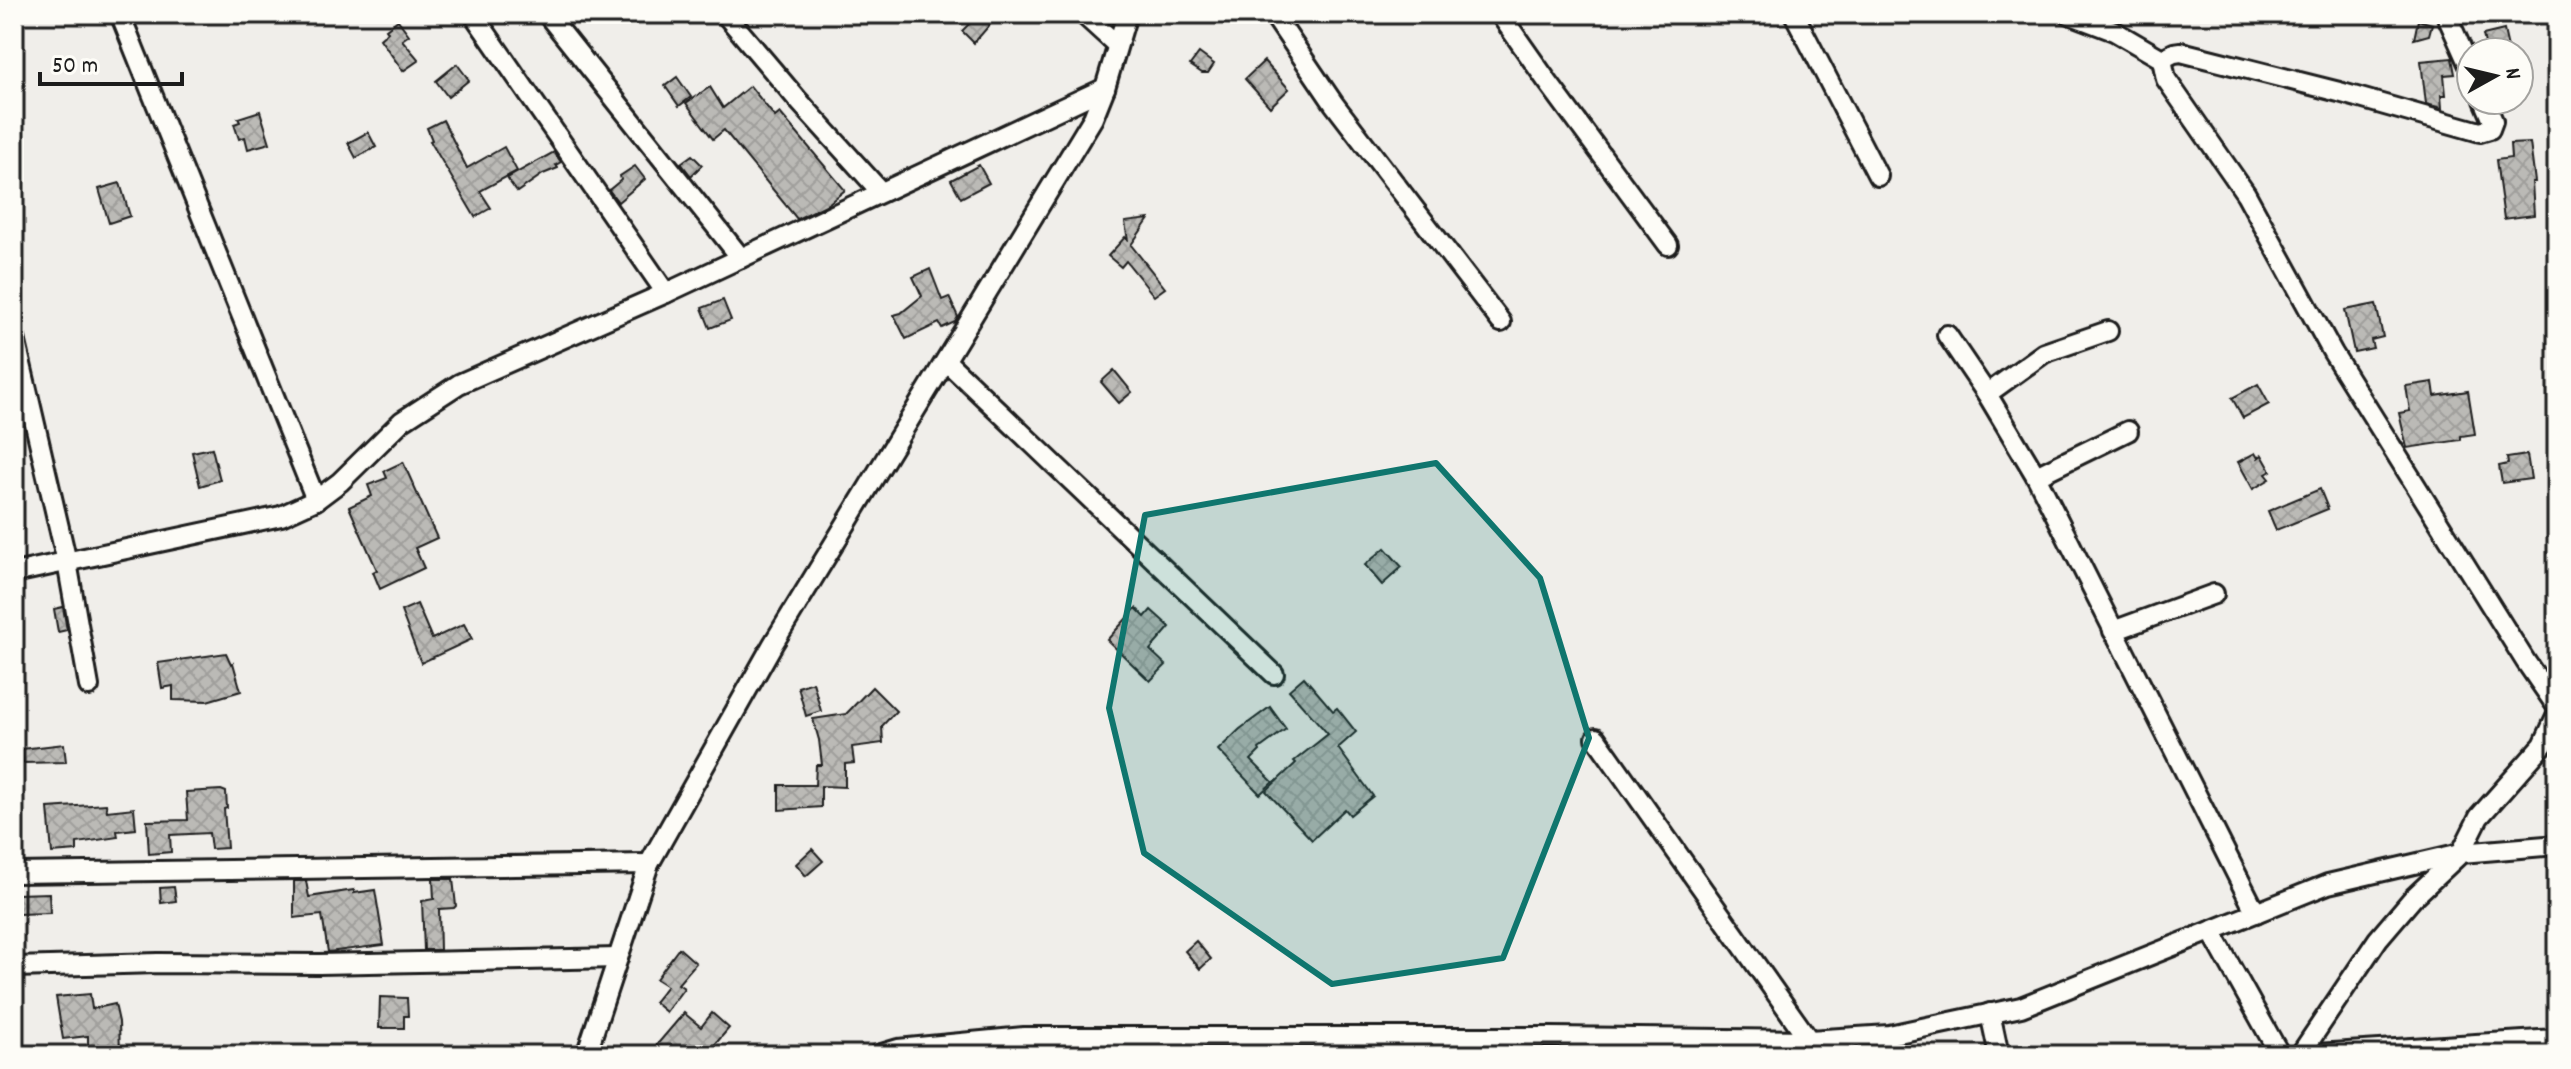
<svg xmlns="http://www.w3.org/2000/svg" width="2571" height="1069" viewBox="0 0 2571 1069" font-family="Dekko,sans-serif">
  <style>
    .building { fill: url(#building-cross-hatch); stroke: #1c1c1c; stroke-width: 2 }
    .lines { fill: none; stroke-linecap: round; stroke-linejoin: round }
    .minor-casing { stroke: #1c1c1c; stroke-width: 24 }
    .minor { stroke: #fdfcf7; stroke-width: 18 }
    .marked { fill: #0f766e; fill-opacity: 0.2; stroke: #0f766e; stroke-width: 6; stroke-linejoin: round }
  </style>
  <defs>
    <pattern id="building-cross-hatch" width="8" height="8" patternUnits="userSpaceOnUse" patternTransform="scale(2)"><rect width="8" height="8" fill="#bbbab6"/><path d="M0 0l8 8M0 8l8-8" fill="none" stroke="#a09f9c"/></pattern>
  </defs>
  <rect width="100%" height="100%" fill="#f0eeea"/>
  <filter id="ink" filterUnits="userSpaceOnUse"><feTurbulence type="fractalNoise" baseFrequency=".0125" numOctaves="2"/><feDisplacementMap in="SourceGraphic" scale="16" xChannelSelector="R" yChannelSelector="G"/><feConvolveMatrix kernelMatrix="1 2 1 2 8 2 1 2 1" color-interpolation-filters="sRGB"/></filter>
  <g filter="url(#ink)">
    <g class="building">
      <path d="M960,14H999L974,43L962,31L969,24Z"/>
      <path d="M398,20L409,35L402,40L419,60L403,71L380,39L388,32L386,29Z"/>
      <path d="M2418,20L2432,24L2429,35L2414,39Z"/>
      <path d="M2504,30L2509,52H2487L2483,35Z"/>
      <path d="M1199,53L1214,64L1208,73H1202L1190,65Z"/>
      <path d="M2452,58L2455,74L2444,75L2446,95H2441L2442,108L2426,104L2421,61Z"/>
      <path d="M1264,61L1289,89L1270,107L1245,79Z"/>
      <path d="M457,64L469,80L448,97L436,81Z"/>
      <path d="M677,77L691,97L679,106L665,86Z"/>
      <path d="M750,86L775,117L780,113L845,190L828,204L797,219L724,130L713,139L686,103L710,87L723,108Z"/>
      <path d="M260,111L270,143L248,149L245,137L239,139L234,124L240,122L238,118Z"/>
      <path d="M443,120L467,168L504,147L517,171L480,191L491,208L475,217L430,141L432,140L427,128Z"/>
      <path d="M368,132L376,147L356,158L348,143Z"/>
      <path d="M2530,143L2535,182H2532L2534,215L2504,219L2496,160L2511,158L2510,144Z"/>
      <path d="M554,152L561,162L556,165L558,168L543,174L517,192L507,178Z"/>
      <path d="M692,155L702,165L691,176L681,163Z"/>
      <path d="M979,165L989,183L961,198L951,180Z"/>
      <path d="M635,166L645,179L618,202L609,190L621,180L620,176Z"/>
      <path d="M120,183L130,216L109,223L99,189Z"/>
      <path d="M1149,219L1131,245L1165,288L1154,296L1126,261L1121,267L1108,256L1125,237L1128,241L1125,222Z"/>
      <path d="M930,269L942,300L949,297L958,317L955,322L942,328L939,323L906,339L894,315L901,313L922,296L913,277Z"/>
      <path d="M723,300L731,320L710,328L702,308Z"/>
      <path d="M2376,304L2383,337L2371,340L2373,348L2354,352L2345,310Z"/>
      <path d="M1114,370L1132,392L1119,403L1101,382Z"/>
      <path d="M2433,382L2435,396L2468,391L2475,434L2461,436V440L2407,448L2399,413L2410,411L2406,386Z"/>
      <path d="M2258,384L2269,404L2243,418L2232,398Z"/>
      <path d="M212,448L220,480L200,486L192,452Z"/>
      <path d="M2255,453L2258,458L2262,455L2271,471L2266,474L2270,479L2253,489L2238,462Z"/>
      <path d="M2527,455L2531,479L2502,483L2499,466L2508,464L2507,458Z"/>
      <path d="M403,462L437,538L415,548L424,568L380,589L373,572L377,570L349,507L372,496L368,485L387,478L384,471Z"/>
      <path d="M2320,489L2328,509L2276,530L2268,511Z"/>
      <path d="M1385,548L1402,567L1382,585L1365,565Z"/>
      <path d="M417,604L432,639L464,624L472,639L421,663L401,611Z"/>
      <path d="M63,607L67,630L58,632L54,609Z"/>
      <path d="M1136,608L1145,617L1151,610L1170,627L1150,650L1166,665L1150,681L1107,640Z"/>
      <path d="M226,653L231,664L233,663L241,691L207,701L173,700V686L162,688L158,663Z"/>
      <path d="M1304,677L1333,711L1337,708L1356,732L1338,748L1373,796L1350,815L1345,809L1312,840L1266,791L1296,763L1294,761L1328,734L1289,690Z"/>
      <path d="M813,682L821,711L806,716L798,687Z"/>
      <path d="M872,687L896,711L882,726L883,743L852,747L854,763L845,764V787L821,786V807L779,810V785H815L816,765H822L819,740L813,719L846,714Z"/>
      <path d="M1270,707L1286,729L1259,749L1260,751L1251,760L1273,782L1260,794L1218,750L1240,729Z"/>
      <path d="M64,744L66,762L23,763L22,749Z"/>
      <path d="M221,790L226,792L227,808L224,809L227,848L211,849L209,833L170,835L171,852L149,854L147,821L188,820L186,792Z"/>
      <path d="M106,804L107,811L134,808L136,829L117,831L118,837L77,843V851L52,853L48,808Z"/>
      <path d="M812,849L823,861L806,876L796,864Z"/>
      <path d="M433,879H453L456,906L454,908L439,909L440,950H424L422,901L434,899Z"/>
      <path d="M294,881H306L309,897L354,890V893L375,890L384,945L328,952L322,915L294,918Z"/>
      <path d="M174,887L176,901L161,903L160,888Z"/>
      <path d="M49,893L50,913L17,914L16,894Z"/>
      <path d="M1196,941L1211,959L1200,969L1185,951Z"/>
      <path d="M679,948L696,963L678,984L684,988L666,1012L654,1002L667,986L656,979Z"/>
      <path d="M90,994L92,1009L115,1004L119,1022L120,1053L88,1054V1036L63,1039L56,997Z"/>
      <path d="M380,997L407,998L408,1016H404V1028H379Z"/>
      <path d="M684,1013L701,1027L712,1013L729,1028L706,1055H648Z"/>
    </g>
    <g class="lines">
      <g class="minor-casing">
        <g id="minor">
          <path d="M120,14L316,500"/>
          <path d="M473,14L666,293"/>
          <path d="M547,14L741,258"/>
          <path d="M725,14L797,99L881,192"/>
          <path d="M1083,14L1117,45"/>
          <path d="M1273,14L1334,104L1501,322"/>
          <path d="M1500,14L1547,81L1668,245"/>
          <path d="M1794,14L1878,176"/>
          <path d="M2069,14L2114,31L2162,59L2166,79L2246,194L2333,353L2526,662L2557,707"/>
          <path d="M2446,14L2471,70"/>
          <path d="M2162,59L2174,53L2181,52L2339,92L2480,132L2490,129L2493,121L2484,100"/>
          <path d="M14,334L67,562L89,686"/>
          <path d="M1947,335L1987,394L2036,476L2256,913"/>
          <path d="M947,362L1274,674"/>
          <path d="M1987,394L2044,353L2108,331"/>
          <path d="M2036,476L2128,431"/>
          <path d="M14,573L281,516L316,500L340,482L402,421L459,384L666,293L1105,88"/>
          <path d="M2113,631L2214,594"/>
          <path d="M1596,738L1809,1040"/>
          <path d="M14,873L649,864"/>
          <path d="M2211,931L2280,1055"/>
          <path d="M14,967L158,963L319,964L618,958"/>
          <path d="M1990,1013L1999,1055"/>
          <path d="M586,1055L649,864L773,644L1093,118L1105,88L1127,14"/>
          <path d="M878,1055L898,1049L1024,1037H1552L1809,1040L1889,1035L2021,1007L2328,884L2461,853L2557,845"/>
          <path d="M2300,1055L2378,939L2413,898L2461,853L2479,817L2543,745L2557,715"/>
          <path d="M2300,1055L2557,1039"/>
        </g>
      </g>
      <use href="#minor" class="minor"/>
    </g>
  </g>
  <path class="marked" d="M1436,463L1540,578L1589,738L1503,958L1332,984L1144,853L1109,708L1145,515Z"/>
  <rect width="2571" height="1069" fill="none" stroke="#fdfcf7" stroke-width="48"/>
  <rect x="24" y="24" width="2523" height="1021" fill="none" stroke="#1c1c1c" stroke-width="3" filter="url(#ink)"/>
  <g transform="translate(2495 76) rotate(82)"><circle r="38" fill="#fdfcf7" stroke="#a3a29f" stroke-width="2"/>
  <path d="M0-6L14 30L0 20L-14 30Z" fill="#1c1c1c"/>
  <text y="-12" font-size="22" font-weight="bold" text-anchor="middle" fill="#1c1c1c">N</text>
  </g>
  <path d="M40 72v12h142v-12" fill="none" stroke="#1c1c1c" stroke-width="4"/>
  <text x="52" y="72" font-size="24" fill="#1c1c1c" stroke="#fdfcf7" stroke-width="6" paint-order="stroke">50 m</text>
</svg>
